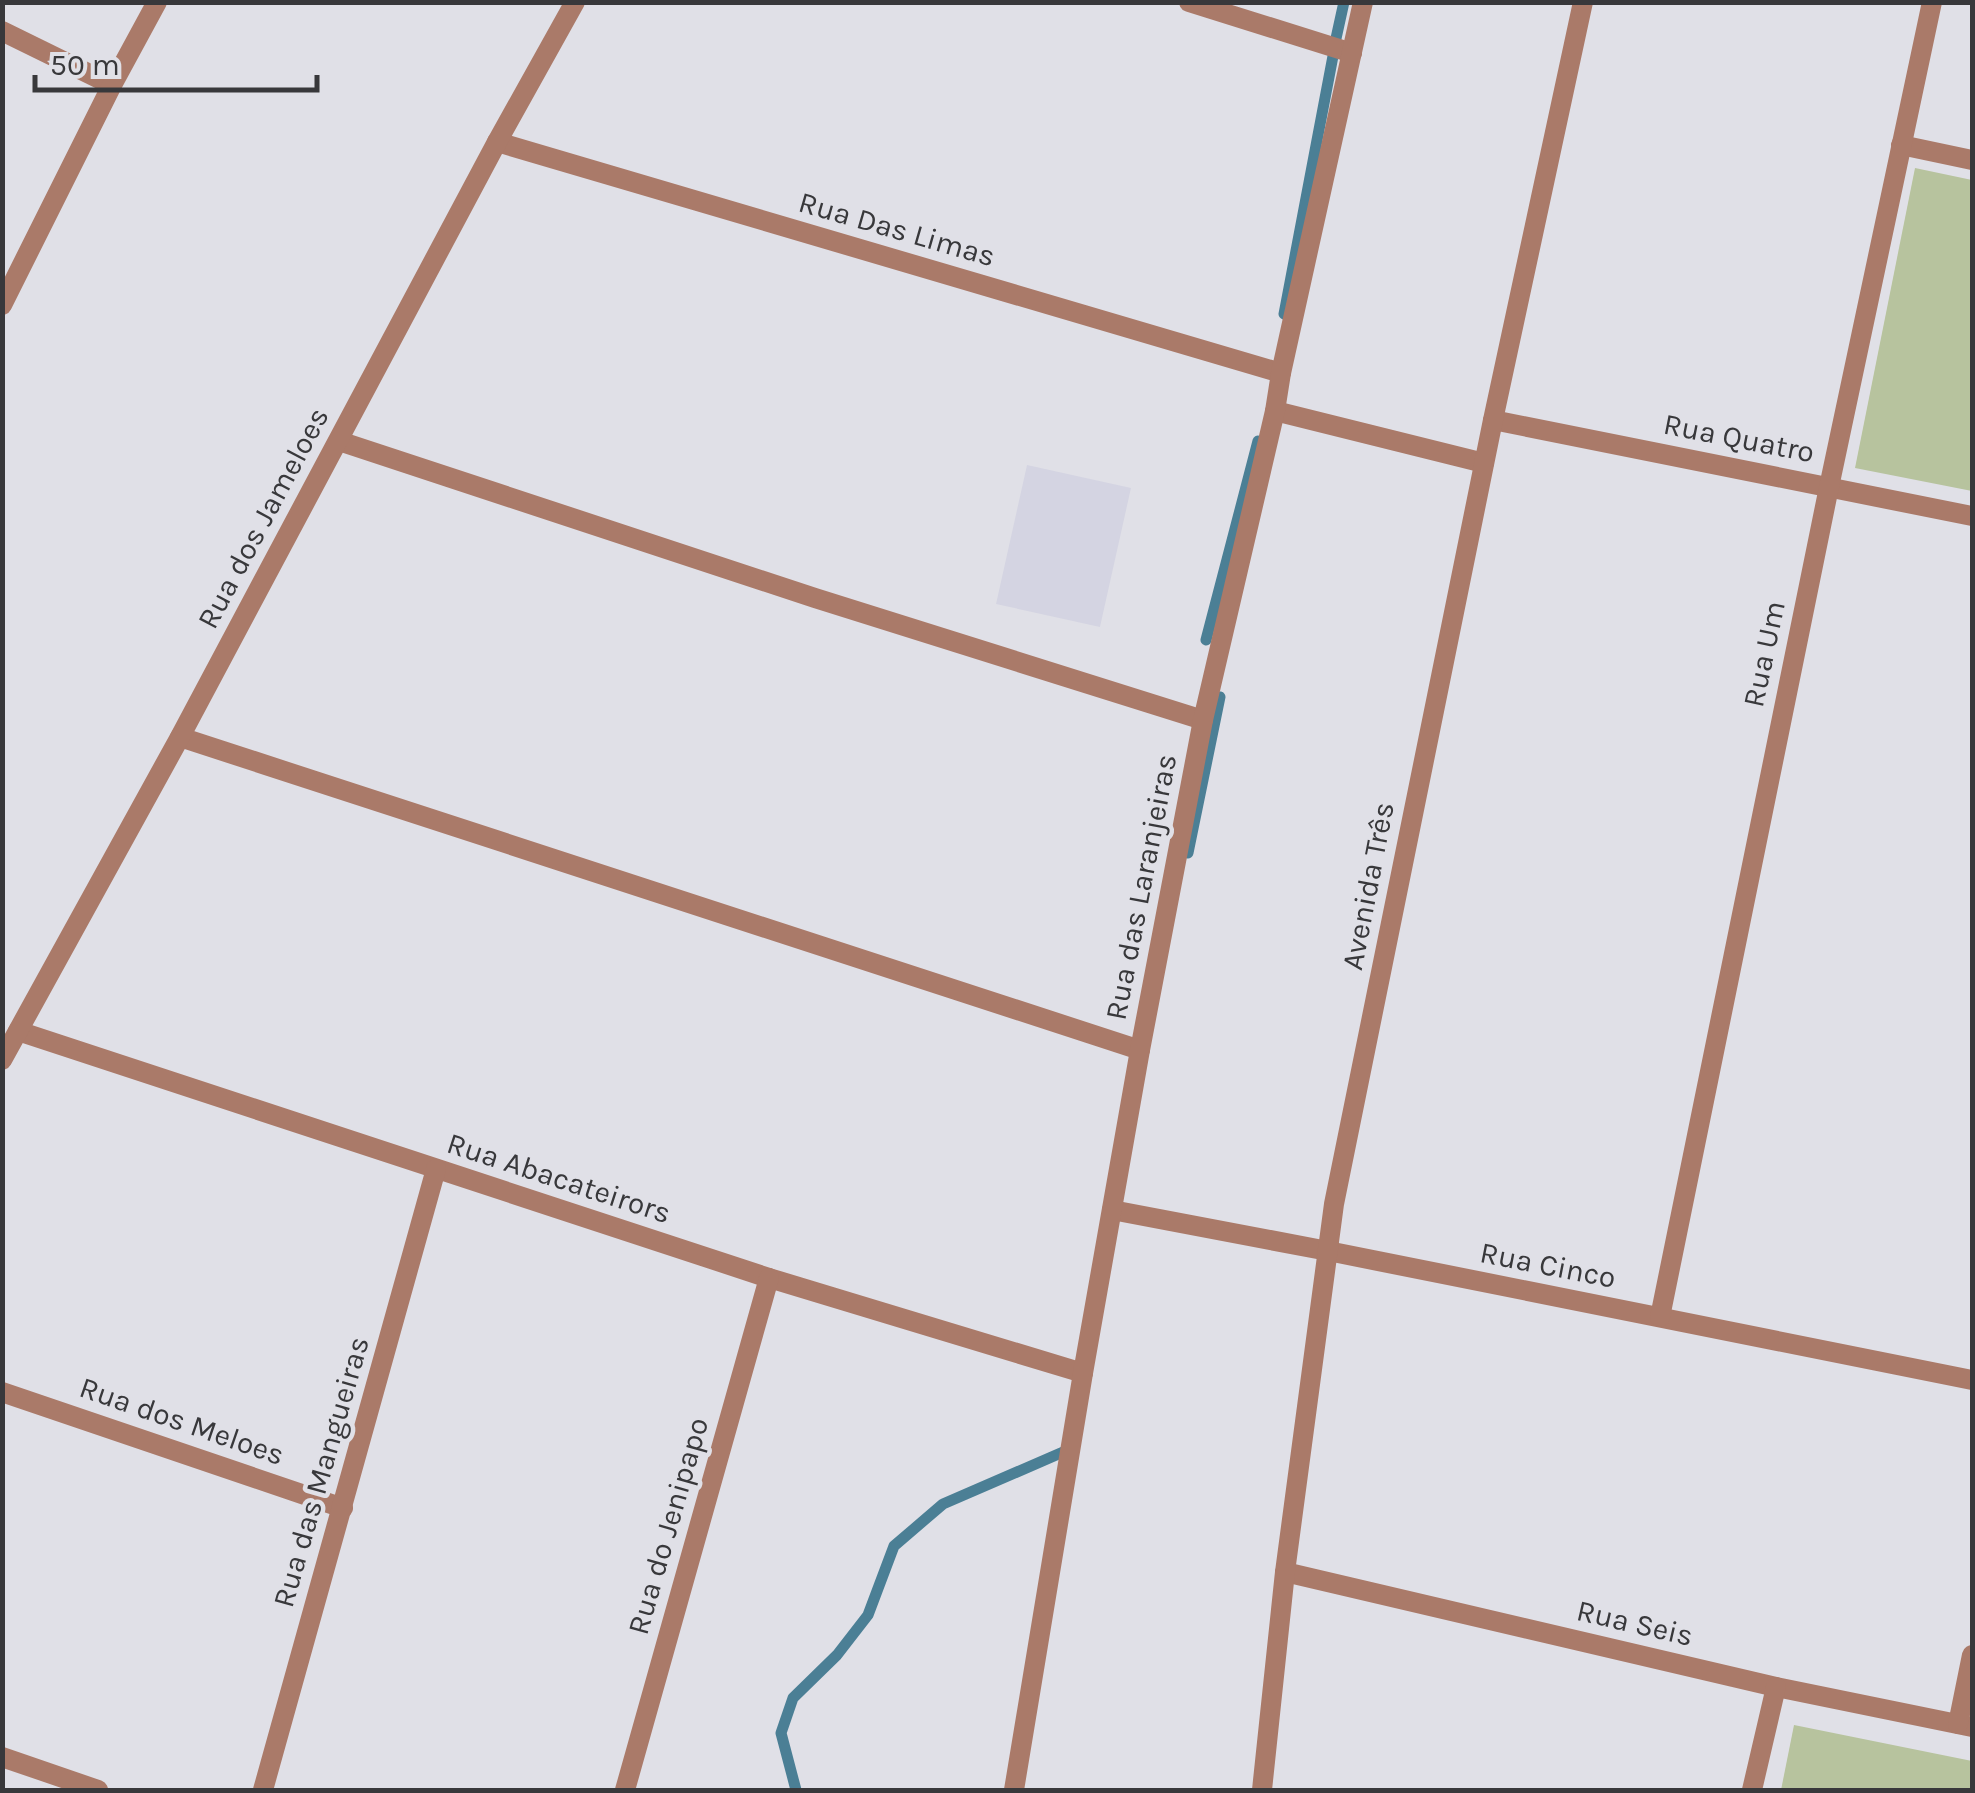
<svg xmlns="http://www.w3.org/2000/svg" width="1975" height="1793" viewBox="0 0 1975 1793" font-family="Karla,sans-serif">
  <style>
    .built { fill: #d4d4e2 }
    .green { fill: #b7c39e }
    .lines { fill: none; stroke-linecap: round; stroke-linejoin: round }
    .stream { stroke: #4b7f95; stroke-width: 11 }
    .street { stroke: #aa7a69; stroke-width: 20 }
    .labels { text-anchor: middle; stroke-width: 9; stroke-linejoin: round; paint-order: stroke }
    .street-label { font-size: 30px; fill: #38383b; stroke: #e0e0e7 }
  </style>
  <rect width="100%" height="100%" fill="#e0e0e7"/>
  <path class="built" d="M1027,465L1131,488L1100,627L996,604Z"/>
  <g class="green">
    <path d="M1915,168L1972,180V491L1855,468Z"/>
    <path d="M1794,1725L1972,1761V1790H1781Z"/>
  </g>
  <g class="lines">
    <g class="stream">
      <path d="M1335,43L1344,2"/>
      <path d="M1284,314L1333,56"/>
      <path d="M1206,640L1258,441"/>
      <path d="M1188,853L1220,697"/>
      <path d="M796,1790L781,1733L793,1698L837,1655L868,1615L894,1546L943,1504L1070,1449"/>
    </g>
    <g class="street">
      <path d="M1189,2L1352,53"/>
      <path d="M2,31L112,85"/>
      <path d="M497,142L1281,373"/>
      <path d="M1901,145L1972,160"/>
      <path d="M2,305L112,85L157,2"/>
      <path d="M1275,411L1484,463"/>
      <path d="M1493,420L1972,516"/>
      <path d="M339,441L815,598L1203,720"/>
      <path d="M180,737L1140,1050"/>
      <path d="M18,1031L769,1278L1083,1373"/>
      <path d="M2,1060L180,737L497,142L575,2"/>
      <path d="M1112,1210L1328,1251L1972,1380"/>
      <path d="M1660,1317L1829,487L1932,2"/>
      <path d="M2,1392L343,1508"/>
      <path d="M1285,1572L1776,1687L1972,1727"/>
      <path d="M1958,1724L1972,1655"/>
      <path d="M2,1757L98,1790"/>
      <path d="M263,1790L436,1169"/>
      <path d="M625,1790L769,1278"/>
      <path d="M1014,1790L1083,1373L1140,1050L1203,720L1275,411L1281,373L1363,2"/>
      <path d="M1262,1790L1285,1572L1334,1204L1493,420L1583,2"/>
      <path d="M1752,1790L1776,1687"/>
    </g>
  </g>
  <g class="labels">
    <g class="street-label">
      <text transform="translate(897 229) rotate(16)" y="10">Rua Das Limas</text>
      <text transform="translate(1739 438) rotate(11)" y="10">Rua Quatro</text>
      <text transform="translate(263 518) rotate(-62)" y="10">Rua dos Jameloes</text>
      <text transform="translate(1764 654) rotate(-78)" y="10">Rua Um</text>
      <text transform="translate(1368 886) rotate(-79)" y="10">Avenida Três</text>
      <text transform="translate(1141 887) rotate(-79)" y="10">Rua das Laranjeiras</text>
      <text transform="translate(559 1178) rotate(18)" y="10">Rua Abacateirors</text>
      <text transform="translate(1548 1265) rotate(11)" y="10">Rua Cinco</text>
      <text transform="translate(182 1421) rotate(19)" y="10">Rua dos Meloes</text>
      <text transform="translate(321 1472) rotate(-74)" y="10">Rua das Mangueiras</text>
      <text transform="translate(668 1526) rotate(-74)" y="10">Rua do Jenipapo</text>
      <text transform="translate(1635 1623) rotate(13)" y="10">Rua Seis</text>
    </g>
  </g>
  <rect width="1975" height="1793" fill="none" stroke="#38383b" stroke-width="10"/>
  <path d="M35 75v15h282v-15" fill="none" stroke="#38383b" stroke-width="5"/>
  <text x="50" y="75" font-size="30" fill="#38383b" stroke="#e0e0e7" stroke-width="8" paint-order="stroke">50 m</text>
</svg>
